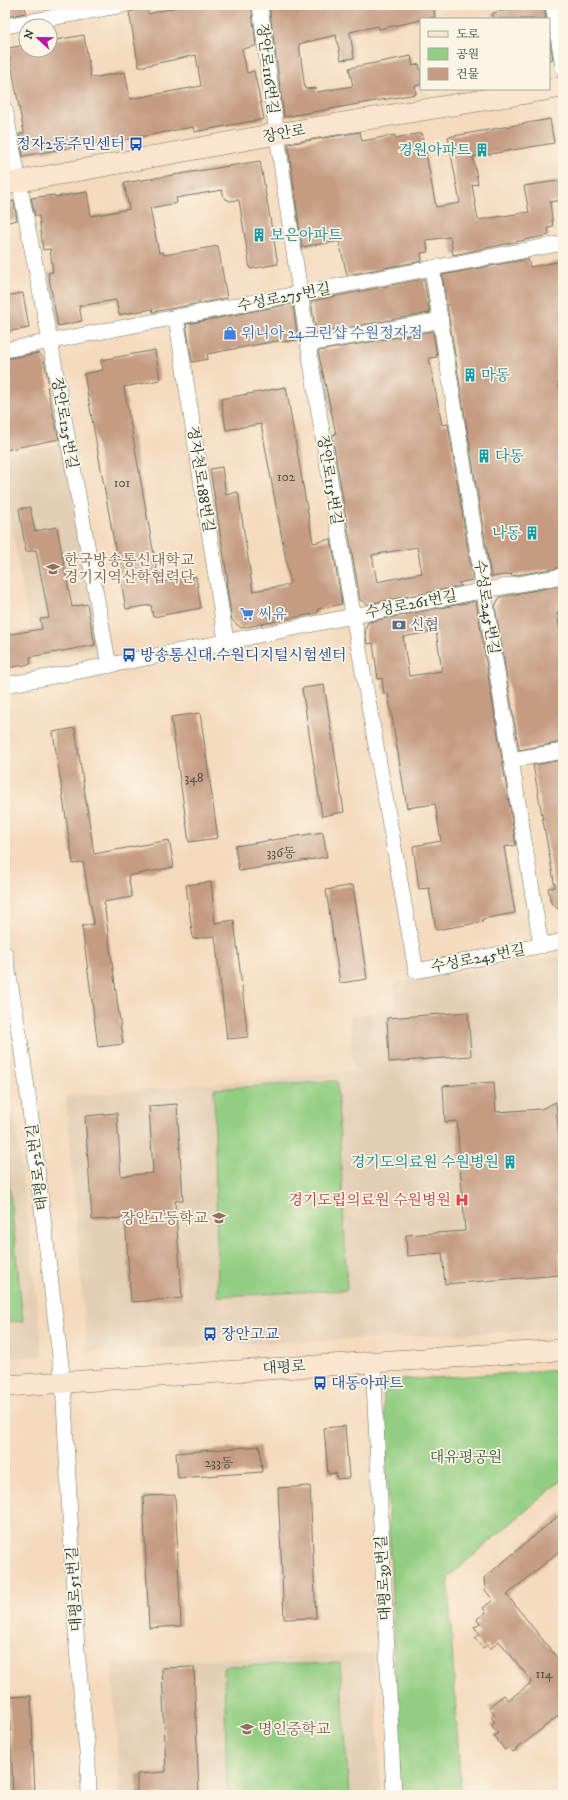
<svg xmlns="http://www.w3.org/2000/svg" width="568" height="1800" viewBox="0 0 568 1800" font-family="'IM FELL DW Pica','Noto Serif KR',serif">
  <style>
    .built { fill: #e3cdb3 }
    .green { fill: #92cd81; stroke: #58855a }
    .building { fill: #c59b82; fill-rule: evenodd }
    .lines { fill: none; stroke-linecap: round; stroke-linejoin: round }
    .street-casing { stroke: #6a7464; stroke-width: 16 }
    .secondary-casing { stroke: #6a7464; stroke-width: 22 }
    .street { stroke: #fff; stroke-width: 15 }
    .secondary { stroke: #fbe5cf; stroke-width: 21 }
    .labels { text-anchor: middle; stroke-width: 3.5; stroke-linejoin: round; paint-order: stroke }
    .number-label { font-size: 13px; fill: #485448 }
    .street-label { font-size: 15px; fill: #1f3d34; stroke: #fcf5e5 }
    .transit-label { font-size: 15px; fill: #164399; stroke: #fcf5e5; text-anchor: start }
    .culture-label { font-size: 15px; fill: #0d838f; stroke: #fcf5e5; text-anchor: end }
    .shop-label { font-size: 15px; fill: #366cbe; stroke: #fcf5e5; text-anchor: start }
    .education-label { font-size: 15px; fill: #785e54; stroke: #fcf5e5; text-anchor: start }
    .service-label { font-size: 15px; fill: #4e5e75; stroke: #fcf5e5; text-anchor: start }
    .health-label { font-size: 15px; fill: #be3a42; stroke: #fcf5e5; text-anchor: end }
    .park-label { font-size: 15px; fill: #365a43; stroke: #fcf5e5 }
  </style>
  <rect width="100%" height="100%" fill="#fcf5e5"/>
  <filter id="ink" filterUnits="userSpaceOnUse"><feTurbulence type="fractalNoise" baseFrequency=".025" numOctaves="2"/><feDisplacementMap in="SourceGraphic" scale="8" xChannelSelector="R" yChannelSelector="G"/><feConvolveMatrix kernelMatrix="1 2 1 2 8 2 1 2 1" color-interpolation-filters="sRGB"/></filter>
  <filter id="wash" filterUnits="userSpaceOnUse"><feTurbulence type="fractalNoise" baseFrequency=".012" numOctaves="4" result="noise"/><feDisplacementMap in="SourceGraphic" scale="16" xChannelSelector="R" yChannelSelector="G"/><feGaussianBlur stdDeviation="0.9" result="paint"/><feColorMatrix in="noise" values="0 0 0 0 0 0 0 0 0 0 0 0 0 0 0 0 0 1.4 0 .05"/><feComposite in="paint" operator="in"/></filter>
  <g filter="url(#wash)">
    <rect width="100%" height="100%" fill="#f4d9bc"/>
    <g class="built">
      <path d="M64,444L101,648L36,661L5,490V455Z"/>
      <path d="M563,956V1329L87,1352L66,1097L353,1071L350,1016L397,1008L395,983Z"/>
      <path d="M15,1114L43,1356L5,1358V1115Z"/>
      <path d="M374,1653L381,1795H120L112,1663Z"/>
    </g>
    <g class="green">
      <path d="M337,1081L347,1290L218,1296L214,1089Z"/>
      <path d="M5,1145L23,1321L5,1322Z"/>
      <path d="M563,1370V1479L448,1577L461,1795H400L383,1381Z"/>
      <path d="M340,1663L349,1795H227L224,1666Z"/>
    </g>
    <g id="blocks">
      <g class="building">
        <path d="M5,5H25L26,13L5,17Z"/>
        <path d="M186,5H251L256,46L242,49L247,73L254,71L264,119L194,132L193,127L113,142L79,146L23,156L19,134L24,133L8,48L26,45V50H50V41L84,35L91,78L125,72L130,99L201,86L196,55L139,67L129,12L148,8V14Z"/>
        <path d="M269,5H433L435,17L379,29L378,26L350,32L354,58L341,60L336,35L299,44L305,89L316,88L317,92L353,86L349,68L411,56L413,66L419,64L421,73V85L415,86L416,94L284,117Z"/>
        <path d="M533,5H544L546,19H493V13Z"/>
        <path d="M549,37L553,59L549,60Z"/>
        <path d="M550,119L554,143L473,157L478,184L472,185L478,220L529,212L524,186L563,180V200L550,202L553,227L548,228L549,235L453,255L450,237L426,240L428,252L421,253L422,261L347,275L339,241L302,247L288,144L360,132L362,141L395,135V138L422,133L436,207L460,203L448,137Z"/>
        <path d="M260,161L278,264L250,269L239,200L230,201L224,198L222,190L176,198L177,203L150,208L159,253L163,252L164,255L218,246L227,298L153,312L152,309L119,315L116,300L79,306L82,321L58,326L48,273L53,272L50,249L43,250L39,216H35L31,198L54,195L55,197L87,192L91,216L129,209L124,183Z"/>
        <path d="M14,201L17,220L5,223V202Z"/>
        <path d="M528,259L530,267L563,261V382H558L563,407V567L511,576L512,574L491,577L442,275Z"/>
        <path d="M424,279L430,313L316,333L311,301Z"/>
        <path d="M23,293L29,328L5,332V296Z"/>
        <path d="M291,304L293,306L298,340L282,342V340L207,354L208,359L192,362L186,324Z"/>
        <path d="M433,331L437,357L429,358L442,425L448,424L473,580L458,583L462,586L368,604L360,600L332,435L336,434L318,351ZM417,547L422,573L377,582L372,555Z"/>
        <path d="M155,350L160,380L124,387L159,583L196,576L201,608L153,617L151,605L126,609L84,374L103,370L101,360Z"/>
        <path d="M39,353L44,359L49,387H47L59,439L5,450V359Z"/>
        <path d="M286,387L313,543L331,539L342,604L318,609V613L241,628L232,620L226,582H228L210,469L222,467L226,495L238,492L253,591L288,585L290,582L261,424L226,430L221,399Z"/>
        <path d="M30,507L35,531L57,527L72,607L87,604L95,645L30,657L31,664L7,668L5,635L42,629L40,619L49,618L36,550L26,552L19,509Z"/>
        <path d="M563,585V608L559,609L560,613H557L561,637H563V742L519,750L495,606L500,597Z"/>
        <path d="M476,601L516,845L504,847L515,913L482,919L483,922L436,930L429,888L419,889L413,846L441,841L435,804L407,808L388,693L384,694L382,678L378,679L373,643L367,644L365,629L368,622ZM436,631L442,671L409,676L403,637Z"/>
        <path d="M324,685L344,812L322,816L302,688Z"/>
        <path d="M200,713L218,838L189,842L171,717Z"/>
        <path d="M75,728L94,854L169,840L174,867L128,876L132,897L104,902L123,1044L98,1047L82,926L94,924L83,862L73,864L53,732Z"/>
        <path d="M563,760V913L551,903L548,888L555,887L533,765Z"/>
        <path d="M323,832L327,857L239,871L235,846Z"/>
        <path d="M211,882L215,923L234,920L248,1037L227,1039L215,936L193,939L186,885Z"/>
        <path d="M353,885L367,979L340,983L326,890Z"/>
        <path d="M468,1012L471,1056L389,1062L387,1018Z"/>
        <path d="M494,1082L496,1112L541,1109L556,1102L563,1201V1253H559L561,1275L445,1284L442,1253L407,1256L406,1235L465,1231L457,1121L445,1122L443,1086Z"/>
        <path d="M177,1104L183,1200L175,1201L182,1298L131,1302L125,1218L92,1220L85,1116L117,1113L121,1176L153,1173L149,1106Z"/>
        <path d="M345,1426L349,1478L337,1479L336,1473L328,1474L324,1428Z"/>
        <path d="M260,1446L262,1472L178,1478L176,1453Z"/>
        <path d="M310,1486L316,1618L284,1619L278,1488Z"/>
        <path d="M175,1495L181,1626L149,1628L143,1496Z"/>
        <path d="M563,1512V1548L507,1595L563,1665V1712L513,1752L509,1747L505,1750L494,1736L498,1733L491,1725L495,1722L491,1717L495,1714L489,1707L504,1695L508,1700L511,1698L531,1683L530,1679L499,1641L490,1649L487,1645L483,1648L475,1638L480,1634L474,1627L480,1623L477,1619L486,1612L483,1608L493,1600L485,1590L484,1578Z"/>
        <path d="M194,1667L199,1795H137V1774L166,1772L162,1668Z"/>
        <path d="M31,1696L35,1795H13L9,1697Z"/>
      </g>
    </g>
  </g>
  <g filter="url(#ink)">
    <use href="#blocks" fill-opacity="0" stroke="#6a7464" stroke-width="1"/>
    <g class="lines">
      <g class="street-casing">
        <g id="street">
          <path d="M260,5C300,329 359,650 416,971L563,941"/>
          <path d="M553,5L563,67"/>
          <path d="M5,26L123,5"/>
          <path d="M5,110L50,341L109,666"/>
          <path d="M432,268L541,946"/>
          <path d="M176,317L226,641"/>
          <path d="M308,344L441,320"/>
          <path d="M5,350L563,243"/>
          <path d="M5,685C191,651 376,609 563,576"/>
          <path d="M511,760L563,751"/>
          <path d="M5,954L20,1039L29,1102L63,1382L77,1650L88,1762L89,1795"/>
          <path d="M373,1361L394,1795"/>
        </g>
      </g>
      <g class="secondary-casing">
        <g id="secondary">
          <path d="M5,184L276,134L563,87"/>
          <path d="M5,1386L563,1350"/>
        </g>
      </g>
      <use href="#street" class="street"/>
      <use href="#secondary" class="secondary"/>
    </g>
  </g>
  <defs>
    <g id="bus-bare" transform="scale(1.08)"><path d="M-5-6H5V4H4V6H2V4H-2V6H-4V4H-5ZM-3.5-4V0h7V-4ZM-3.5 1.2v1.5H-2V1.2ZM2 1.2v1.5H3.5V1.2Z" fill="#1a4fb4" stroke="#fcf5e5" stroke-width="2.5" paint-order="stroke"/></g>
    <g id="building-bare" transform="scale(1.08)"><path d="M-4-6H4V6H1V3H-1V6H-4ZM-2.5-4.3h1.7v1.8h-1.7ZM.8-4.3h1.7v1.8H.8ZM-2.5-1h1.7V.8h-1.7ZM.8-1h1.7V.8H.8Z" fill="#0f9aa8" stroke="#fcf5e5" stroke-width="2.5" paint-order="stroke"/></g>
    <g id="shop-bare" transform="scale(1.08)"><path d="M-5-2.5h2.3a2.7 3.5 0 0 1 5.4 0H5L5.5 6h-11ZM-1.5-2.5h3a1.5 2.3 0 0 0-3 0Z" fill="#3f7fe0" stroke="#fcf5e5" stroke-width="2.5" paint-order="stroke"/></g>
    <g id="school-bare" transform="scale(1.08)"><path d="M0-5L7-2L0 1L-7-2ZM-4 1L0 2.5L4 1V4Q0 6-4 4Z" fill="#8d6e63" stroke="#fcf5e5" stroke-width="2.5" paint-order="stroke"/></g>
    <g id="supermarket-bare" transform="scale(1.08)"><path d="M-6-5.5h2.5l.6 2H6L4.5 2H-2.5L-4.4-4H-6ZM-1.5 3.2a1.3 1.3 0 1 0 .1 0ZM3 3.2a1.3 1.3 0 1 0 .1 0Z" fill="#3f7fe0" stroke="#fcf5e5" stroke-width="2.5" paint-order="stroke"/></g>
    <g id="bank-bare" transform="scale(1.08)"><path d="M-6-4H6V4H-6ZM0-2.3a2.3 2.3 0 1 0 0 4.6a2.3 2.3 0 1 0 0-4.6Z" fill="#5c6f8a" stroke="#fcf5e5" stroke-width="2.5" paint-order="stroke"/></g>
    <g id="hospital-bare" transform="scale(1.08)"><path d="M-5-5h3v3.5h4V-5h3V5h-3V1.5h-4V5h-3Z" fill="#e0444e" stroke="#fcf5e5" stroke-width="2.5" paint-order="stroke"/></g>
  </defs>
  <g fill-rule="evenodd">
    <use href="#bus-bare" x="136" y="144"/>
    <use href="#building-bare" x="482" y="150"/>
    <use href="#building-bare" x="259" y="235"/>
    <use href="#shop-bare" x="230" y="333"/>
    <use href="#building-bare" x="470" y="375"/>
    <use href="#building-bare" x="484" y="456"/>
    <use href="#building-bare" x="532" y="533"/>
    <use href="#school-bare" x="53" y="569"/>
    <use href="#supermarket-bare" x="247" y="614"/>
    <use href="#bank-bare" x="399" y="625"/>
    <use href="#bus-bare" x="129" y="655"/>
    <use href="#building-bare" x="510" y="1162"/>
    <use href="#hospital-bare" x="462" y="1200"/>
    <use href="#school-bare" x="219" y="1218"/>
    <use href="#bus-bare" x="210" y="1334"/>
    <use href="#bus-bare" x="320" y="1383"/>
    <use href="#school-bare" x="247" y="1729"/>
  </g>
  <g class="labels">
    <g class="number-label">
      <text x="286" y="481">102</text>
      <text x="122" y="487">101</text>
      <text x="194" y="782">348</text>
      <text x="281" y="857">336동</text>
      <text x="219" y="1467">233동</text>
      <text x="544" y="1678">114</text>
    </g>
    <g class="street-label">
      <text transform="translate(268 69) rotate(83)" y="5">장안로116번길</text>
      <text transform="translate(284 133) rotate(-10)" y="5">장안로</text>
      <text transform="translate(284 297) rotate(-11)" y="5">수성로275번길</text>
      <text transform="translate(65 423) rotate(80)" y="5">장안로125번길</text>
      <text transform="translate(201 479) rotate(81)" y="5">정자천로188번길</text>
      <text transform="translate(330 480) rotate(81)" y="5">장안로115번길</text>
      <text transform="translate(411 604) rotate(-11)" y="5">수성로261번길</text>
      <text transform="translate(487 607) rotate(81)" y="5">수성로245번길</text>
      <text transform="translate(478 958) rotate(-11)" y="5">수성로245번길</text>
      <text transform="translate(37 1167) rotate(-97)" y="5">태평로52번길</text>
      <text transform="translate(284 1367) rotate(-4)" y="5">대평로</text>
      <text transform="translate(383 1578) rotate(-93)" y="5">대평로39번길</text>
      <text transform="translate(74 1589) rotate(-93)" y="5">대평로51번길</text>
    </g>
    <g class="transit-label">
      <text x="125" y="149" text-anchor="end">정자2동주민센터</text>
      <text x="140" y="660">방송통신대.수원디지털시험센터</text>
      <text x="221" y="1339">장안고교</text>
      <text x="331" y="1388">대동아파트</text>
    </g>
    <g class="culture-label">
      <text x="471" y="155">경원아파트</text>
      <text x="270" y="240" text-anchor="start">보은아파트</text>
      <text x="481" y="380" text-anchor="start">마동</text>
      <text x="495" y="461" text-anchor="start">다동</text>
      <text x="521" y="538">나동</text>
      <text x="499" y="1167">경기도의료원 수원병원</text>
    </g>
    <g class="shop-label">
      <text x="241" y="338">위니아 24크린샵 수원정자점</text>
      <text x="258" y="619">씨유</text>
    </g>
    <g class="education-label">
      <text x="64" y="565">한국방송통신대학교<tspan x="64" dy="17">경기지역산학협력단</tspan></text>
      <text x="208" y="1223" text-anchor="end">장안고등학교</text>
      <text x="258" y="1734">명인중학교</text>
    </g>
    <g class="service-label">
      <text x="410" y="630">신협</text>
    </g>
    <g class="health-label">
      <text x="451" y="1205">경기도립의료원 수원병원</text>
    </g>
    <g class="park-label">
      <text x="466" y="1462">대유평공원</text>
    </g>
  </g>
  <rect width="568" height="1800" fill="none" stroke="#fcf5e5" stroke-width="20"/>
  <rect x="420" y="18" width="130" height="72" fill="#fcf5e5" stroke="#a4ab9e"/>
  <rect x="428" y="31" width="20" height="6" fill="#fbe5cf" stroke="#a4ab9e"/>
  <text x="456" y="38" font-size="12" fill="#1f3d34">도로</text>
  <rect x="428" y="48" width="20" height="12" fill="#92cd81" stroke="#a4ab9e"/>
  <text x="456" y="58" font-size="12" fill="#1f3d34">공원</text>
  <rect x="428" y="68" width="20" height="12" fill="#c59b82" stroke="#a4ab9e"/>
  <text x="456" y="78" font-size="12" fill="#1f3d34">건물</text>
  <g transform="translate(38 38) rotate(292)"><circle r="19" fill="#fcf5e5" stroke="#a4ab9e"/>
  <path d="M0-3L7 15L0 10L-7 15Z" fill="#b5179e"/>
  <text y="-6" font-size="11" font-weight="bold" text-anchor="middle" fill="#1f3d34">N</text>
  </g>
</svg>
